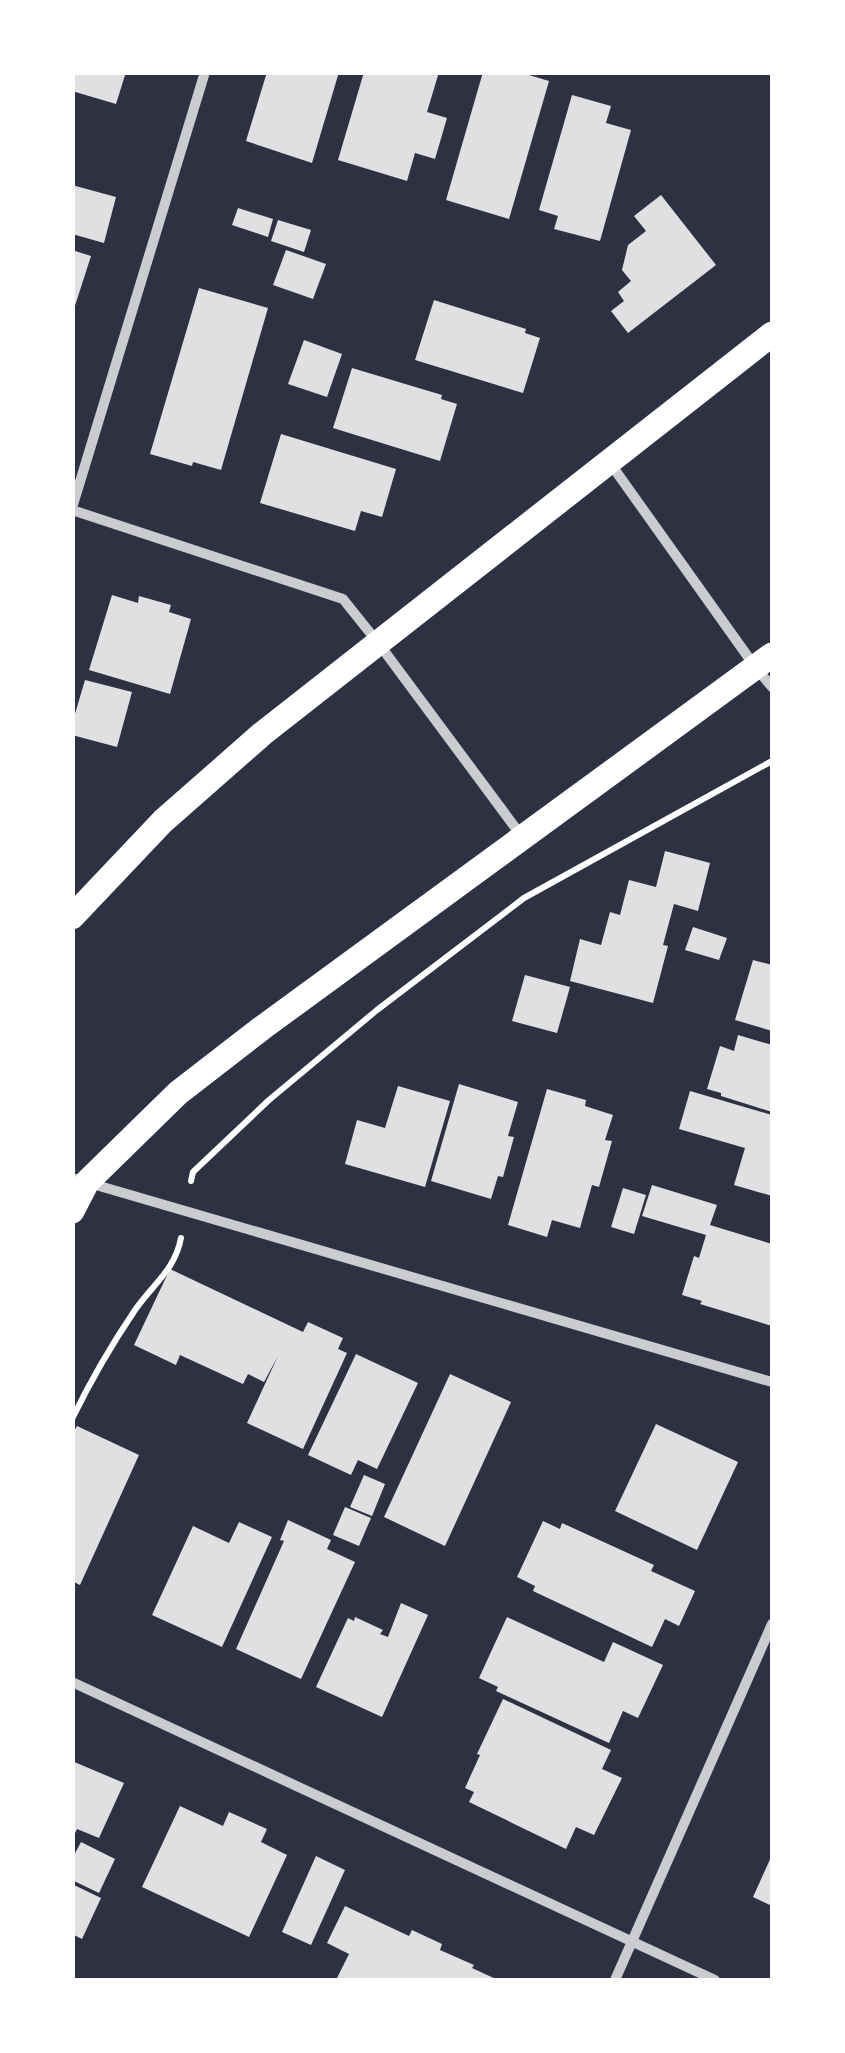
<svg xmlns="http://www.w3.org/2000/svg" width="845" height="2053" viewBox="0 0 845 2053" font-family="Montserrat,sans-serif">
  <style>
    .building { fill: #e0e0e3 }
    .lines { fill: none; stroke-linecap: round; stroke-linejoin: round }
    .path { stroke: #fff; stroke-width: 6 }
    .minor { stroke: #caccd0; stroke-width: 10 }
    .primary { stroke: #fff; stroke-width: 25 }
  </style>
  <rect width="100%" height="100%" fill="#2d3142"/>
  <g class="building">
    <path d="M72,72H126L116,104L72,91Z"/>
    <path d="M267,72H339L312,163L246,141Z"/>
    <path d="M364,72H439L427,112L447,118L435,159L415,153L407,181L338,160Z"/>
    <path d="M483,72H519L549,81L509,219L446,200Z"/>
    <path d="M572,95L611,106L606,123L631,130L600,241L554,229L558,216L539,210Z"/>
    <path d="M72,185L116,197L104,243L72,234Z"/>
    <path d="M661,195L716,265L628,333L611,311L624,301L618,292L631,281L622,270L628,245L646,231L634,216Z"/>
    <path d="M238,208L273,219L268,237L232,225Z"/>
    <path d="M278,220L311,230L304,252L271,241Z"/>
    <path d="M72,250L91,256L73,312H72Z"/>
    <path d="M286,250L326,264L313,299L273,285Z"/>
    <path d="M199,288L268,308L221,470L193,462L192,466L150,454Z"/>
    <path d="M434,300L526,329L525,333L540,338L523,393L415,360Z"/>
    <path d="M304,340L342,354L327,397L288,384Z"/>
    <path d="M352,368L442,395L441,399L457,404L440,461L333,428Z"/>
    <path d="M281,434L396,469L382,517L361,511L355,531L260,503Z"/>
    <path d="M112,595L138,603L139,596L171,605L169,612L191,619L170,694L89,670Z"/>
    <path d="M85,680L132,692L117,747L72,735V724Z"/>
    <path d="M665,851L710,863L698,911L674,904L663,945L668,946L653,1003L570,981L580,939L601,945L610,912L620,915L629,880L656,887Z"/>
    <path d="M693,927L727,938L719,960L685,950Z"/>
    <path d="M753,960L772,965V1031L735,1020Z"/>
    <path d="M525,975L570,987L557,1033L512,1021Z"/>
    <path d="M738,1035L772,1045V1112L721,1096V1093L707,1089L720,1046L734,1051Z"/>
    <path d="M459,1084L518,1102L508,1136L514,1137L503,1177L498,1176L491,1199L431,1181Z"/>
    <path d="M398,1086L450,1101L425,1187L345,1164L357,1120L385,1128Z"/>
    <path d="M547,1089L586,1100L585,1106L613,1115L605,1140L612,1141L599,1187L592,1185L580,1228L552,1220L547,1237L508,1225Z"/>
    <path d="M690,1091L772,1115V1196L734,1185L745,1148L679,1129Z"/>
    <path d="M652,1185L717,1205L710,1225L772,1244V1326L700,1304L702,1301L682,1295L694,1256L699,1258L706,1235L642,1216Z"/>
    <path d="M623,1188L646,1195L634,1234L611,1227Z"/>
    <path d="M170,1269L303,1332L308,1322L343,1338L338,1349L347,1353L303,1449L247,1423L278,1356L264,1382L248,1374L243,1384L180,1355L176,1365L134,1345Z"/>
    <path d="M356,1354L418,1383L377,1469L358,1460L351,1475L308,1455Z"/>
    <path d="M450,1374L511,1402L445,1546L384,1517Z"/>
    <path d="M656,1424L738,1462L697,1550L615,1511Z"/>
    <path d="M77,1426L139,1455L80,1585L72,1581V1435Z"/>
    <path d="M364,1475L385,1484L372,1516L350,1507Z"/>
    <path d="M345,1507L371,1518L359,1546L333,1535Z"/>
    <path d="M288,1520L331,1540L327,1549L355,1562L301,1679L236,1649L284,1541L280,1540Z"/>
    <path d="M543,1521L560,1529L562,1523L654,1565L651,1571L695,1591L679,1626L665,1619L652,1647L533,1591L535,1586L517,1577Z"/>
    <path d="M239,1522L272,1537L222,1647L152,1615L193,1526L229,1543Z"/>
    <path d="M401,1603L428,1615L382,1717L316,1687L348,1618L354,1621L355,1617L383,1630L380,1634L388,1637Z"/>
    <path d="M507,1617L604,1662L613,1642L663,1665L638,1718L623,1711L609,1743L496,1691L498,1687L479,1678Z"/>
    <path d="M503,1699L611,1750L602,1769L622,1778L594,1835L576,1827L566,1849L469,1802L474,1792L465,1788L480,1755L477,1754Z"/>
    <path d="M72,1761L124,1783L99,1838L77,1829L72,1840Z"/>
    <path d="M180,1806L223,1826L229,1812L267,1829L261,1842L287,1855L249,1937L142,1887Z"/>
    <path d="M81,1842L115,1859L99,1893L72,1880V1859Z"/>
    <path d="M772,1855V1906L753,1897Z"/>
    <path d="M316,1856L345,1870L311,1945L282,1932Z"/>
    <path d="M72,1884L101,1898L82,1939L72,1934Z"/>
    <path d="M345,1906L409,1936L412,1930L442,1944L440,1950L474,1965L472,1968L498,1980H336L349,1954L327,1943Z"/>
  </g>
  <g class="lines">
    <g class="path">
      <path d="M191,1181L193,1172L269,1100L377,1010L524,898L772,761"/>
      <path d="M72,1419C90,1382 112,1344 135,1310C153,1284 175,1270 181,1238"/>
    </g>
    <g class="minor">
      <path d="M610,463L756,668L772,687"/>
      <path d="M72,508L205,72"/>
      <path d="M72,510L343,599L379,644L523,838"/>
      <path d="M72,1178L772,1382"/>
      <path d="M72,1682L715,1980"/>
      <path d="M615,1980L772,1624"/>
    </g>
    <g class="primary">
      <path d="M72,917L163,821L262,734L772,334"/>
      <path d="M72,1211L87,1182L178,1093L262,1028L772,655"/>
    </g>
  </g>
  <rect width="845" height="2053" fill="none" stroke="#ffffff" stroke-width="150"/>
</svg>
